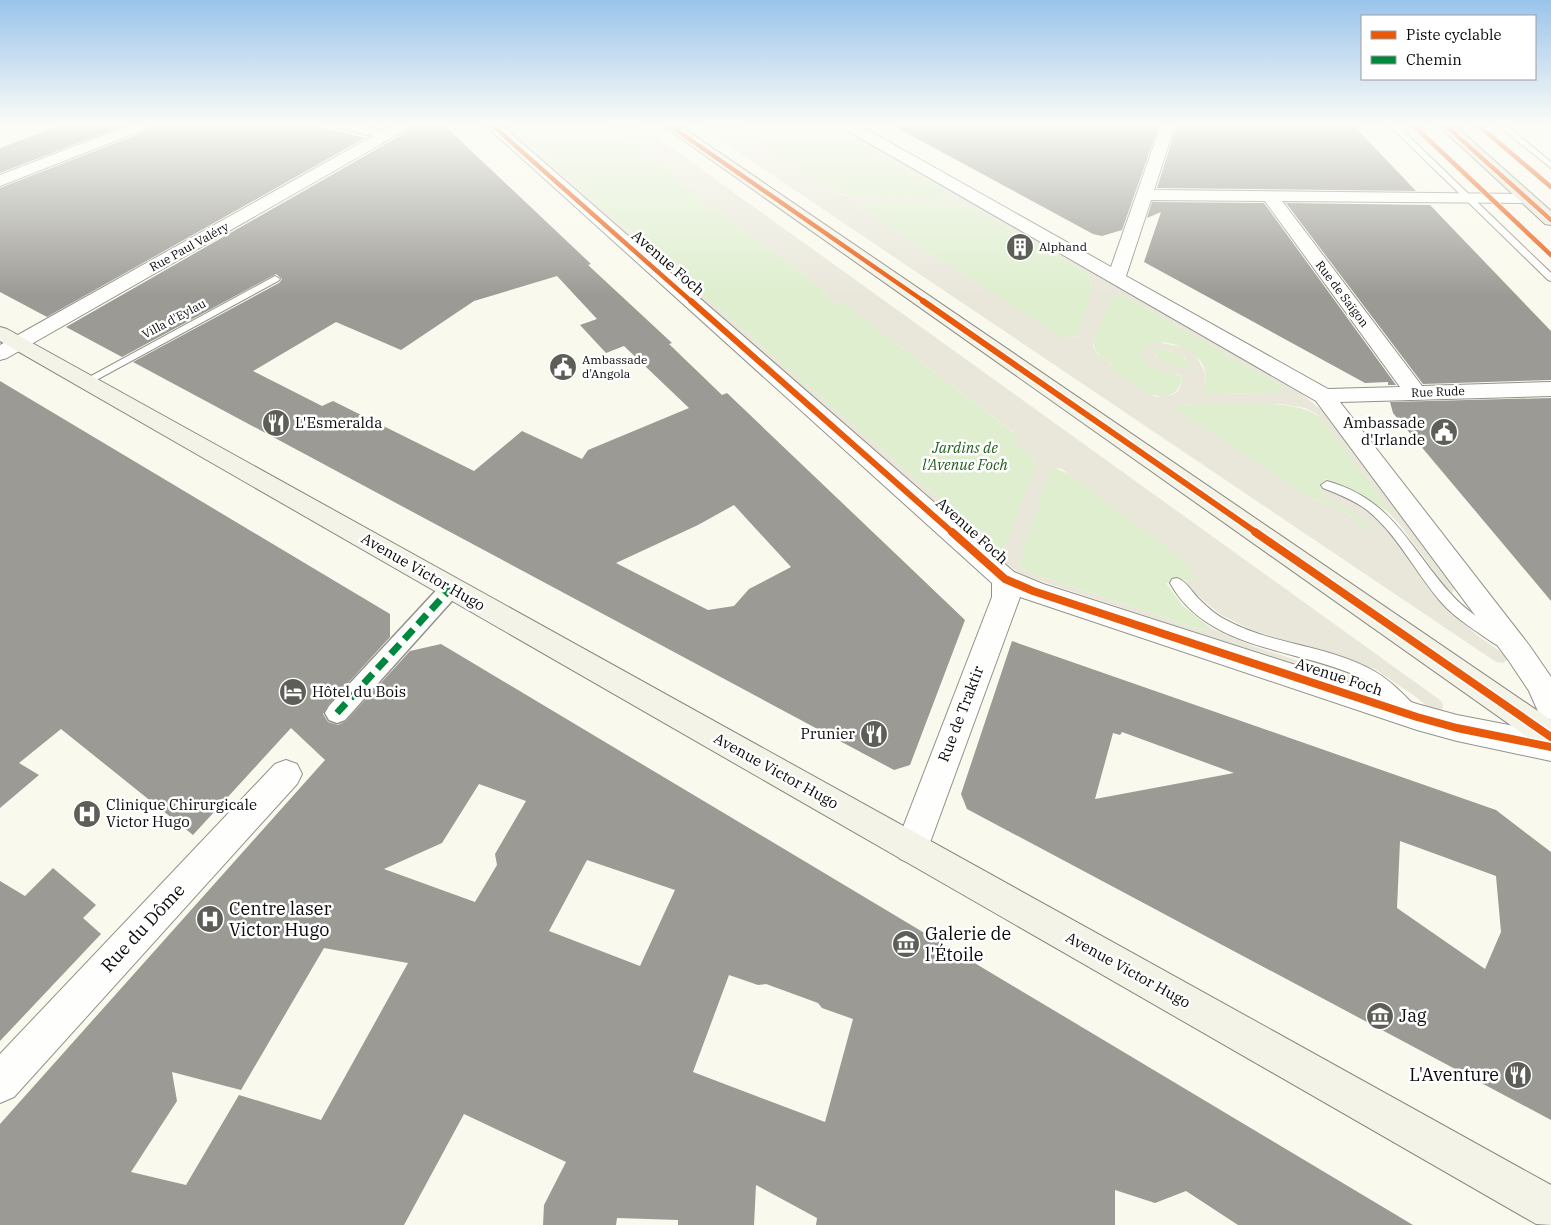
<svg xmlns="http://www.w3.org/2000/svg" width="1551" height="1225" viewBox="0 0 1551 1225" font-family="'IBM Plex Serif',serif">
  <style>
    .green { fill: #deeece }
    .plaza { fill: #e9e7da; fill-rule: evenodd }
    .building { fill: #9b9a94; fill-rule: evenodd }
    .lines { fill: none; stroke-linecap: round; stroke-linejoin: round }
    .service-casing { stroke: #92928c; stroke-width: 2 }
    .pedestrian-casing { stroke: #92928c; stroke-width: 3 }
    .minor-casing { stroke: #92928c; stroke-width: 2 }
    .secondary-casing { stroke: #888883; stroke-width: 2 }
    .primary-casing { stroke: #7f7f7a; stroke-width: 2 }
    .service { fill: #fefefc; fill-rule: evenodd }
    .pedestrian { fill: #fefefc; fill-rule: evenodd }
    .minor { fill: #fefefc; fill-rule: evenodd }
    .secondary { fill: #f3f3e7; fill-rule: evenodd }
    .primary { fill: #eae8d8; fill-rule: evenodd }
    .quiet { stroke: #00873e; stroke-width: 7; stroke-dasharray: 13 7; stroke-linecap: butt }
    .cycleway-far2-casing { stroke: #fff; stroke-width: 6 }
    .cycleway-far1-casing { stroke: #fff; stroke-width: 9 }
    .cycleway-casing { stroke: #fff; stroke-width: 11 }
    .cycleway-far2 { stroke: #e8590c; stroke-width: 4.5 }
    .cycleway-far1 { stroke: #e8590c; stroke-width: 6 }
    .cycleway { stroke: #e8590c; stroke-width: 8 }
    .labels { text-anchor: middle; stroke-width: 5; stroke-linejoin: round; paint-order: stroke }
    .far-street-label { font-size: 12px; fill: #0a0a0a; stroke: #fff }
    .far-poi-label { font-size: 12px; fill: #0a0a0a; stroke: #fff; text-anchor: start }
    .street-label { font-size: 15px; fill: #0a0a0a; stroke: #fff }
    .poi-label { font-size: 15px; fill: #0a0a0a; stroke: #fff; text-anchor: start }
    .park-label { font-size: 15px; font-style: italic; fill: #245d1f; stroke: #fff }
    .near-poi-label { font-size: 18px; fill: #0a0a0a; stroke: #fff; text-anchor: start }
    .near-street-label { font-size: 18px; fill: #0a0a0a; stroke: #fff }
  </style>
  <rect width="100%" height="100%" fill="#f9f9ed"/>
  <g class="green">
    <path d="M506,125H605L704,199L700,200L712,206L827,292L823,294L836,304L841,302L1020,437L1012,441L1033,458L1036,465L1004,553L985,537L982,531L979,533L583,192L546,160L549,159L547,156L543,157Z"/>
    <path d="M738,125H833L955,197C944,204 845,200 835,191L839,189L838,188L829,187L741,131L744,129Z"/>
    <path d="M866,202L970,206L1083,270C1101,285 1084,317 1078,336L1066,338L1056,334L876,218L880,216L860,207L861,204Z"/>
    <path d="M1123,295L1279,384L1283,386L1282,389L1274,393L1208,394L1203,391C1203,385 1207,381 1206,376C1204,354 1181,345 1163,342L1141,352L1173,373L1182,377C1180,395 1166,400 1150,394L1107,367L1113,364C1103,357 1094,353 1093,341L1110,301L1114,297Z"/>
    <path d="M1162,349C1176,350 1188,358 1192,372L1159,361L1155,354L1157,351Z"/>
    <path d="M1195,404C1225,404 1301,397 1322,419L1391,510L1388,512L1356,491L1326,479L1323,498L1350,510L1375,530H1368L1351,516L1335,507L1309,497L1173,408L1180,405Z"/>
    <path d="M1055,468L1069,474L1185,561L1197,579L1166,583L1183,606L1211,628L1202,630L1039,576L1022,568L1019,563L1050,470Z"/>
  </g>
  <g class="plaza">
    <path d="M500,125H506L543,157L546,156L549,159L547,160L583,192L979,533L982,531L988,535L985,537L1003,552L1036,465L1033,458L1012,441L1019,436L841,302L836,304L823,294L827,292L712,206L708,207L700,201L703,199L605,125H640L1440,700L1443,704V708L1440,710L1430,709L1416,697L1375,669L1252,630L1221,615L1197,595L1185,581L1196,579L1185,561L1062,469L1055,468L1050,470L1019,563L1022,568L1039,576L1202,630L1211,628L1253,646L1336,673L1338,672L1366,681L1369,688L1359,686L1022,575L1005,563Z"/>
    <path d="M698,125H738L745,129L742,131L829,187L838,188L840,189L836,191L841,195L881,199L942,200L955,197L833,125H838L1298,391L1324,412L1455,587L1451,594L1400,525L1388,512L1390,510L1317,414L1305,408L1282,404H1195L1180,405L1173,408L1309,497L1335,507L1351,516L1368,530H1375L1350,510L1322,498L1324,489L1348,499L1373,515L1391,534L1441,603L1478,636L1507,656V660L1503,663L1496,662ZM866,202L970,206L1083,270L1088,276L1091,285V293L1078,336L1066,338L1056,334L877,218L880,216L868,208L863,209L860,207L861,204ZM1123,295L1279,384L1283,387L1282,389L1274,393L1208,394L1203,391L1206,377L1204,370L1195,354L1182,347L1157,342L1145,346L1141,352L1144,362L1156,370L1179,375L1182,377L1181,384L1178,391L1172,395L1156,397L1150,394L1108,367L1113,363L1098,354L1093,346V341L1110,301L1114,297ZM1162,349L1168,350L1185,358L1191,371L1159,361L1155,355L1157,351Z"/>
  </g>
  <g class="building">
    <path d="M62,125H70L81,129L92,125H125L0,173V148Z"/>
    <path d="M152,125H310L365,138L47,317L0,292V188L149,130Z"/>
    <path d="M419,125H444L591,264L588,265L672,343L669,344L722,395L727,393L965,620L910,765L894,770L133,362L279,283L282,279L276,274L122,357L66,327ZM557,276L597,319L580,325L606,353L624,346L689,408L588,450L582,459L522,431L474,471L333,401L322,406L253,371L336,322L401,350L474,301ZM734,505L791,567L749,589L734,606L708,610L616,563L698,525Z"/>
    <path d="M892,125H1159L1122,230L1102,236L1093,234Z"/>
    <path d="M1177,125H1353L1416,191L1157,188Z"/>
    <path d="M1152,202L1264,203L1396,385H1388V382L1365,383L1144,262L1161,212L1147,218Z"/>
    <path d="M1286,203L1430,205L1551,331V380L1423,384Z"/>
    <path d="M0,381L390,614V637L328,705L323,714L328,722L338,725L346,721L410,651L441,644L1413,1225H1238L1186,1191L1155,1203L1115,1190V1225H816L817,1218L756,1185L754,1225H678V1220L617,1218L616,1225H543L544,1205L566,1162L464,1114L404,1225H0V1124L325,760L291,728L193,835L61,729L19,763L39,775L0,808ZM479,784L526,801L495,854L497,865L475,902L384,869L442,843ZM587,860L675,890L640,966L549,931ZM324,948L408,963L321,1120L239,1095L186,1185L131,1172L177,1101L172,1072L241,1090ZM729,975L758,985L766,984L788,992L818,1003L822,1008L853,1019L825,1122L693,1072Z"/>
    <path d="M1551,398V601L1393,413L1390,402Z"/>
    <path d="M1012,641L1496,810L1551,852V1120L967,809L961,794ZM1122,732L1234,773L1095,799L1113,733L1120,735ZM1400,841L1496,876L1501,932L1485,969L1397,908Z"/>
    <path d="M53,868L96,905L83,918L101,934L0,1041V881L25,896Z"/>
  </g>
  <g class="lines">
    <g class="service-casing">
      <g id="service">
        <path d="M1389,125H1397L1551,273V281L1548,280Z"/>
        <path d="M1497,125H1506L1551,162V168Z"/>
        <path d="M275,276L280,279L278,281L89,384H81L80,382Z"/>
        <path d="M1327,481C1394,500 1409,548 1451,594C1466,611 1486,623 1505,636L1507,640L1505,644L1500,646L1495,644C1476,631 1456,619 1441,602C1415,572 1398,535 1367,510C1354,500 1338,494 1323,488L1321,485Z"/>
        <path d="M1177,578C1186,581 1192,592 1199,599C1207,607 1216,615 1226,620C1272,645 1328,645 1374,671C1390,680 1402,693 1415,706L1418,710L1415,714L1410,716L1405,714C1390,701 1376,684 1357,676C1295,648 1207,650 1170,583L1172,579Z"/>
      </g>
    </g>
    <g class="pedestrian-casing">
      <path id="pedestrian" d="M451,580L458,582L461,588L458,594L345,720L337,723L329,720L325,713L329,706L444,582Z"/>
    </g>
    <g class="minor-casing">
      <g id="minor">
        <path d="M130,125H150L148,128L0,186V175Z"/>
        <path d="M336,125H362L384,130L393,125H411L409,128L7,358L0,360V345L373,136L338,128Z"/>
        <path d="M485,125H501L1014,572L1043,584L1417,704L1457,715L1551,733V761L1457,741L1417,730L1020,597L924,859L912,864L900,859L895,848L992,597V583Z"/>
        <path d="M841,125H859L1111,267L1161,125H1175L1154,190L1532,194L1534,198L1532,202L1526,203L1282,201L1422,386L1551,382V396L1340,402L1529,645L1551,677V720L1540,716L1529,691L1509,661L1316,401L843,128ZM1151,200L1265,201L1400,387L1328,389L1126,276Z"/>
        <path d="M286,760L297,764L302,774L297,784L14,1097L0,1103V1054L275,764Z"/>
      </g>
    </g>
    <g class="secondary-casing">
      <g id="secondary">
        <path d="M662,125H679L1551,720V750L1540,746Z"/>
        <path d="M0,327L7,329L1551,1185V1225L1536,1224L0,341Z"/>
      </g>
    </g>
    <g class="primary-casing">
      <path id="primary" d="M1438,125H1454L1551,211V225L1545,224Z"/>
    </g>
    <use href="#service" class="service"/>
    <use href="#pedestrian" class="pedestrian"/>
    <use href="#minor" class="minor"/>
    <use href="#secondary" class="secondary"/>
    <use href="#primary" class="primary"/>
    <path class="quiet" d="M337,713L451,588"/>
    <g class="cycleway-far2-casing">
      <g id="cycleway-far2">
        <path d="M492,125L692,302"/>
        <path d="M669,125L925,302"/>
        <path d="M1413,125L1551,255"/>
        <path d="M1445,125L1551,220"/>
        <path d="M1478,125L1551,187"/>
      </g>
    </g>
    <g class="cycleway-far1-casing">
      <g id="cycleway-far1">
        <path d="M691,301L953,533"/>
        <path d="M923,301L1257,533"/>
      </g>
    </g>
    <g class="cycleway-casing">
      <g id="cycleway">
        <path d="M952,532L1005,579L1033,591L1417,717L1457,728L1551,747"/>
        <path d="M1255,532L1551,737"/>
      </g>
    </g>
    <use href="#cycleway-far2" class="cycleway-far2"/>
    <use href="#cycleway-far1" class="cycleway-far1"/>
    <use href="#cycleway" class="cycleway"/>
  </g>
  <linearGradient id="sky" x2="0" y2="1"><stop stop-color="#9ac4eb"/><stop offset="0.42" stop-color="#fcfcf7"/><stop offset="1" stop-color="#fcfcf7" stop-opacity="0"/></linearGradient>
  <rect width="1551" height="296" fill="url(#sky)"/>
  <defs>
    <g id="building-disc" transform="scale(1.4375)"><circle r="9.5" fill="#5e5e59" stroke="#fff"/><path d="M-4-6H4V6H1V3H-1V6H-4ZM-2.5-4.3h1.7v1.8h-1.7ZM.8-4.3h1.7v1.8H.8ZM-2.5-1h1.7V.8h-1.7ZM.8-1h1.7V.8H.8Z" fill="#fff"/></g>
    <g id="civic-disc" transform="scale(1.4375)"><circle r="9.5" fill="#5e5e59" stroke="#fff"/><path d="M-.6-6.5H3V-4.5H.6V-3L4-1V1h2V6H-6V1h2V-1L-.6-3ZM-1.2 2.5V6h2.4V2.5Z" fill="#fff"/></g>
    <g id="restaurant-disc" transform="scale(1.4375)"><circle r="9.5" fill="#5e5e59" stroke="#fff"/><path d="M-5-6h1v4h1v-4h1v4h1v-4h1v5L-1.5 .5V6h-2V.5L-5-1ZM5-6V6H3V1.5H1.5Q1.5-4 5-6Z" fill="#fff"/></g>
    <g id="hotel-disc" transform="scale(1.4375)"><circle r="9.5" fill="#5e5e59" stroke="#fff"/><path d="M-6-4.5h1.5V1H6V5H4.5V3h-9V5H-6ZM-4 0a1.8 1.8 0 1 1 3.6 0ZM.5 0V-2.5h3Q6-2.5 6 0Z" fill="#fff"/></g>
    <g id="hospital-disc" transform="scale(1.4375)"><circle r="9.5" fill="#5e5e59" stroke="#fff"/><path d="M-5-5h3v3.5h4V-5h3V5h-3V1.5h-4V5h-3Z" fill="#fff"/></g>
    <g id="museum-disc" transform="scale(1.4375)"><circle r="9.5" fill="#5e5e59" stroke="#fff"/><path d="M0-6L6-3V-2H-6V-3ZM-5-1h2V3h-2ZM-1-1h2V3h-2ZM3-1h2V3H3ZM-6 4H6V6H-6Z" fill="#fff"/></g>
  </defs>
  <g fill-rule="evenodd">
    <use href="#building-disc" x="1020" y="247"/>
    <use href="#civic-disc" x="563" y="367"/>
    <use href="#restaurant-disc" x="276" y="423"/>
    <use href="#civic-disc" x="1444" y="432"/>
    <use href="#hotel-disc" x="293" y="692"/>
    <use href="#restaurant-disc" x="874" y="734"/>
    <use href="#hospital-disc" x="87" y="814"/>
    <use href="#hospital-disc" x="210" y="919"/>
    <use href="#museum-disc" x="906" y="944"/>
    <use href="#museum-disc" x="1380" y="1016"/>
    <use href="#restaurant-disc" x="1518" y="1075"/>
  </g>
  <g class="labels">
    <g class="far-street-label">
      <text transform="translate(189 247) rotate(-29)" y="4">Rue Paul Valéry</text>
      <text transform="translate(1342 294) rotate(53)" y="4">Rue de Saïgon</text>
      <text transform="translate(174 319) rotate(-28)" y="4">Villa d'Eylau</text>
      <text transform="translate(1438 392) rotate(-2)" y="4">Rue Rude</text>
    </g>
    <g class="far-poi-label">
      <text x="1039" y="251">Alphand</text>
      <text x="582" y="364">Ambassade<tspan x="582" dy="14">d'Angola</tspan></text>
    </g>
    <g class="street-label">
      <text transform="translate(668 263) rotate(41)" y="5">Avenue Foch</text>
      <text transform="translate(972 531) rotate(42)" y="5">Avenue Foch</text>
      <text transform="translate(423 572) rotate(30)" y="5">Avenue Victor Hugo</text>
      <text transform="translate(1339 677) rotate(18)" y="5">Avenue Foch</text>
      <text transform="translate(961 714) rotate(-69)" y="5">Rue de Traktir</text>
      <text transform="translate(776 771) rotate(29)" y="5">Avenue Victor Hugo</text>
      <text transform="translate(1128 970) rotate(29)" y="5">Avenue Victor Hugo</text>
    </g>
    <g class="poi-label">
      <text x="295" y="428">L'Esmeralda</text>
      <text x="1425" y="428" text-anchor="end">Ambassade<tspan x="1425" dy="17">d'Irlande</tspan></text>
      <text x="312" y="697">Hôtel du Bois</text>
      <text x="855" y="739" text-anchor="end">Prunier</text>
      <text x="106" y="810">Clinique Chirurgicale<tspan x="106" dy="17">Victor Hugo</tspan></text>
    </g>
    <g class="park-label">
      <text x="965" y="453">Jardins de<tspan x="965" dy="17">l'Avenue Foch</tspan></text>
    </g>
    <g class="near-poi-label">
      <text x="229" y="915">Centre laser<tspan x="229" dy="21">Victor Hugo</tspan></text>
      <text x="925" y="940">Galerie de<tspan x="925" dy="21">l'Étoile</tspan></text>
      <text x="1399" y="1022">Jag</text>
      <text x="1499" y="1081" text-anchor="end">L'Aventure</text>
    </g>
    <g class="near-street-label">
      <text transform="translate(143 928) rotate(-47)" y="6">Rue du Dôme</text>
    </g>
  </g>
  <rect x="1361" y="15" width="175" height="65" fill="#ffffff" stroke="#9d9d9d"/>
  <rect x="1371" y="31" width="25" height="8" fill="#e8590c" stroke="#9d9d9d"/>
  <text x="1406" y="40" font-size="15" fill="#0a0a0a">Piste cyclable</text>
  <rect x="1371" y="56" width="25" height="8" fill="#00873e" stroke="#9d9d9d"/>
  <text x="1406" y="65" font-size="15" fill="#0a0a0a">Chemin</text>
</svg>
